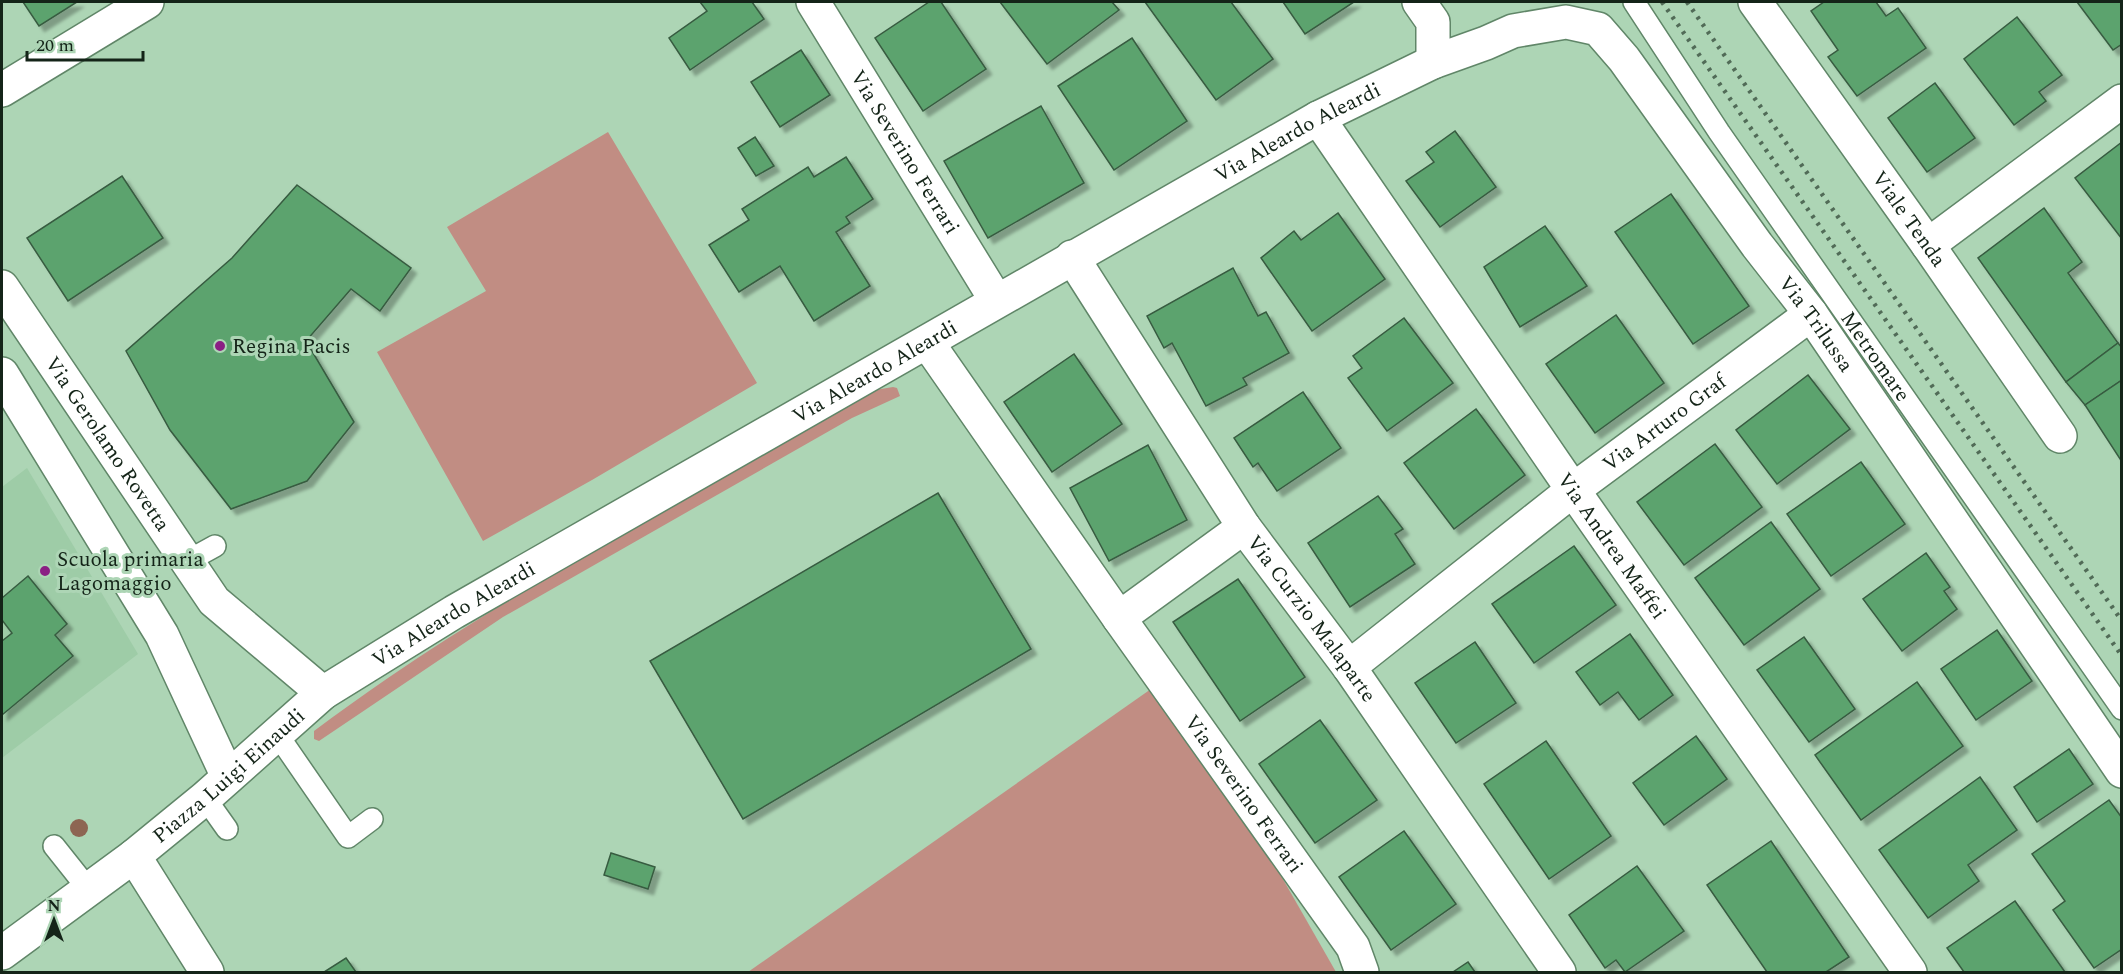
<svg xmlns="http://www.w3.org/2000/svg" width="2123" height="974" viewBox="0 0 2123 974" font-family="Spectral,serif">
  <style>
    .built { fill: #9ecca7 }
    .green { fill: #c18d83 }
    .building { fill: #5ca36e; stroke: #375b40; stroke-width: 1.5; filter: url(#shadow) }
    .lines { fill: none; stroke-linecap: round; stroke-linejoin: round }
    .lane-casing { stroke: #608668; stroke-width: 24 }
    .street-casing { stroke: #608668; stroke-width: 36 }
    .lane { stroke: #fff; stroke-width: 21 }
    .street { stroke: #fff; stroke-width: 33 }
    .rail { stroke: #516b57; stroke-width: 4.5; stroke-dasharray: 3 6; stroke-linecap: butt }
    .tree { fill: #8d6552 }
    .poi-dot { fill: #8b1f84; stroke: #add5b5; stroke-width: 2 }
    .labels { text-anchor: middle; stroke-width: 6; stroke-linejoin: round; paint-order: stroke }
    .street-label { font-size: 21px; fill: #142418; stroke: #add5b5 }
    .poi-label { font-size: 21px; fill: #142418; stroke: #add5b5; text-anchor: start }
  </style>
  <defs>
    <filter id="shadow"><feDropShadow dx="5.5" dy="5.5" stdDeviation="1.5" flood-color="#0004"/></filter>
  </defs>
  <rect width="100%" height="100%" fill="#add5b5"/>
  <path class="built" d="M27,468L138,654L2,758V487Z"/>
  <g class="green">
    <path d="M608,132L757,383L592,480L483,541L377,352L486,291L447,227Z"/>
    <path d="M893,387L897,388L900,396L852,418L503,617L319,741L314,739V731C338,713 363,695 388,678C543,572 713,486 875,390Z"/>
    <path d="M1151,689L1280,874L1336,972H748Z"/>
  </g>
  <g class="building">
    <path d="M23,2H77L39,26Z"/>
    <path d="M700,2H752L764,19L690,70L669,38L707,11Z"/>
    <path d="M929,2H941L986,69L923,111L875,38Z"/>
    <path d="M1000,2H1112L1119,10L1047,64Z"/>
    <path d="M1145,2H1231L1273,59L1216,100Z"/>
    <path d="M1283,2H1354L1305,34Z"/>
    <path d="M1824,2H1876L1886,16L1898,8L1926,48L1857,96L1828,57L1838,50L1811,11Z"/>
    <path d="M2077,2H2122V44L2113,50Z"/>
    <path d="M2017,17L2062,75L2039,92L2046,101L2014,125L1964,59Z"/>
    <path d="M1132,38L1187,121L1114,170L1058,86Z"/>
    <path d="M801,50L830,95L780,127L751,82Z"/>
    <path d="M1935,83L1975,138L1927,172L1888,118Z"/>
    <path d="M1041,106L1084,183L988,238L944,161Z"/>
    <path d="M1455,131L1496,187L1440,227L1406,181L1434,162L1426,152Z"/>
    <path d="M755,137L774,166L756,176L738,148Z"/>
    <path d="M2122,142V239L2075,178Z"/>
    <path d="M846,157L873,199L846,217L850,223L836,232L870,286L814,321L780,266L739,292L709,245L749,220L742,209L808,167L814,177Z"/>
    <path d="M122,176L163,238L68,301L27,238Z"/>
    <path d="M297,185L411,268L380,311L351,289L306,341L354,422L307,481L231,509L170,430L126,351L232,258Z"/>
    <path d="M1671,194L1749,306L1693,344L1615,232Z"/>
    <path d="M2044,208L2082,262L2068,273L2118,343L2066,382L1978,258Z"/>
    <path d="M1338,213L1385,279L1312,331L1261,258L1294,231L1301,240Z"/>
    <path d="M1545,226L1587,286L1520,327L1484,267Z"/>
    <path d="M1233,268L1258,316L1266,312L1289,353L1243,378L1247,385L1206,406L1172,343L1164,348L1147,316Z"/>
    <path d="M1616,315L1664,383L1595,433L1546,364Z"/>
    <path d="M1404,318L1453,383L1387,431L1348,378L1362,368L1353,356Z"/>
    <path d="M2118,343L2122,348V380L2085,405L2066,382Z"/>
    <path d="M1074,354L1122,424L1052,472L1004,402Z"/>
    <path d="M1808,375L1850,429L1777,484L1736,430Z"/>
    <path d="M2122,380L2121,408L2122,462L2085,405Z"/>
    <path d="M1303,392L1341,448L1277,491L1258,463L1253,467L1234,438Z"/>
    <path d="M1476,409L1525,475L1454,529L1404,463Z"/>
    <path d="M1715,444L1762,507L1684,565L1637,502Z"/>
    <path d="M1148,445L1187,520L1109,561L1070,488Z"/>
    <path d="M1861,462L1905,524L1831,576L1787,514Z"/>
    <path d="M938,493L1031,649L743,819L650,661Z"/>
    <path d="M1378,496L1403,529L1395,534L1415,564L1350,607L1308,543Z"/>
    <path d="M1771,522L1820,589L1744,645L1695,578Z"/>
    <path d="M1574,546L1616,605L1534,663L1492,604Z"/>
    <path d="M1926,553L1950,587L1944,591L1957,609L1902,651L1863,599Z"/>
    <path d="M28,576L67,624L55,635L73,656L2,715V641L12,633L2,620V598Z"/>
    <path d="M1238,579L1305,677L1240,721L1173,622Z"/>
    <path d="M1997,630L2032,681L1976,720L1941,669Z"/>
    <path d="M1630,634L1673,695L1639,720L1618,692L1600,705L1576,672Z"/>
    <path d="M1804,637L1855,709L1809,742L1757,670Z"/>
    <path d="M1475,642L1516,703L1456,743L1415,683Z"/>
    <path d="M1917,682L1963,746L1861,820L1815,755Z"/>
    <path d="M1320,720L1377,800L1315,843L1259,764Z"/>
    <path d="M1696,736L1727,779L1664,825L1633,783Z"/>
    <path d="M1546,741L1611,836L1549,879L1484,784Z"/>
    <path d="M2069,749L2093,784L2037,822L2014,787Z"/>
    <path d="M1980,777L2017,830L1968,865L1979,881L1928,918L1879,850Z"/>
    <path d="M2109,800L2122,818V949L2094,968L2053,910L2065,901L2032,854Z"/>
    <path d="M1404,831L1456,904L1391,950L1339,877Z"/>
    <path d="M1771,841L1849,957L1826,972H1767L1707,885Z"/>
    <path d="M611,853L655,867L648,889L604,875Z"/>
    <path d="M1637,866L1684,931L1625,972L1616,960L1605,968L1569,915Z"/>
    <path d="M2015,901L2065,972H1964L1947,948Z"/>
    <path d="M346,958L356,972H324Z"/>
    <path d="M1468,962L1475,972H1453Z"/>
  </g>
  <g class="lines">
    <g class="lane-casing">
      <g id="lane">
        <path id="s1" d="M1634,2L1719,132L2122,709"/>
        <path d="M186,562L215,546"/>
        <path d="M277,734L348,837L372,819"/>
        <path d="M205,798L227,829"/>
        <path d="M54,846L89,890"/>
      </g>
    </g>
    <g class="street-casing">
      <g id="street">
        <path id="s2" d="M813,2L996,300"/>
        <path d="M1419,2L1433,22V62"/>
        <path id="s3" d="M1755,2L1928,245L2060,436"/>
        <path d="M2,90L147,2"/>
        <path id="s4" d="M1318,118L1573,490L1910,972"/>
        <path d="M1928,245L2122,101"/>
        <path id="s5" d="M1072,257L1244,527L1349,667L1559,972"/>
        <path id="s6" d="M2,287L214,601L323,693"/>
        <path id="s7" d="M927,342L1119,618L1353,947L1362,972"/>
        <path d="M2,374L162,635L228,777"/>
        <path d="M1119,618L1244,527"/>
        <path id="s8" d="M1349,667L1573,490L1811,314"/>
        <path d="M134,856L207,972"/>
        <path id="s9" d="M2,953L134,856L205,798L323,693L454,612L1318,118L1433,62L1486,43L1513,31L1566,22L1598,29L1624,59L1757,245L1811,314L2122,771"/>
      </g>
    </g>
    <use href="#lane" class="lane"/>
    <use href="#street" class="street"/>
    <g class="rail">
      <path d="M1662,2L2122,656"/>
      <path d="M1687,2L2122,621"/>
    </g>
  </g>
  <circle class="tree" cx="79" cy="828" r="9"/>
  <g class="poi-dot">
    <circle cx="220" cy="346" r="6"/>
    <circle cx="45" cy="571" r="6"/>
  </g>
  <g class="labels">
    <g class="street-label">
      <text dy="7" stroke="none"><textPath href="#s9" startOffset="1538">Via Aleardo Aleardi</textPath></text>
      <text dy="7" stroke="none"><textPath href="#s2" startOffset="176">Via Severino Ferrari</textPath></text>
      <text dy="7" stroke="none"><textPath href="#s3" startOffset="266">Viale Tenda</textPath></text>
      <text dy="7" stroke="none"><textPath href="#s9" startOffset="2230">Via Trilussa</textPath></text>
      <text dy="7" stroke="none"><textPath href="#s1" startOffset="429">Metromare</textPath></text>
      <text dy="7" stroke="none"><textPath href="#s9" startOffset="1052">Via Aleardo Aleardi</textPath></text>
      <text dy="7" stroke="none"><textPath href="#s8" startOffset="399">Via Arturo Graf</textPath></text>
      <text dy="7" stroke="none"><textPath href="#s6" startOffset="189">Via Gerolamo Rovetta</textPath></text>
      <text dy="7" stroke="none"><textPath href="#s4" startOffset="519">Via Andrea Maffei</textPath></text>
      <text dy="7" stroke="none"><textPath href="#s9" startOffset="566">Via Aleardo Aleardi</textPath></text>
      <text dy="7" stroke="none"><textPath href="#s5" startOffset="434">Via Curzio Malaparte</textPath></text>
      <text dy="7" stroke="none"><textPath href="#s9" startOffset="288">Piazza Luigi Einaudi</textPath></text>
      <text dy="7" stroke="none"><textPath href="#s7" startOffset="552">Via Severino Ferrari</textPath></text>
    </g>
    <g class="poi-label">
      <text x="232" y="353">Regina Pacis</text>
      <text x="57" y="566">Scuola primaria<tspan x="57" dy="24">Lagomaggio</tspan></text>
    </g>
  </g>
  <rect width="2123" height="974" fill="none" stroke="#142418" stroke-width="6"/>
  <g transform="translate(54 920)" stroke="#add5b5" stroke-width="4.5" paint-order="stroke">
  <path d="M0-4.5L10 22L0 15L-10 22Z" fill="#142418"/>
  <text y="-9" font-size="16" font-weight="bold" text-anchor="middle" fill="#142418">N</text>
  </g>
  <path d="M27 51v9h116v-9" fill="none" stroke="#142418" stroke-width="3"/>
  <text x="36" y="51" font-size="18" fill="#142418" stroke="#add5b5" stroke-width="4.5" paint-order="stroke">20 m</text>
</svg>
